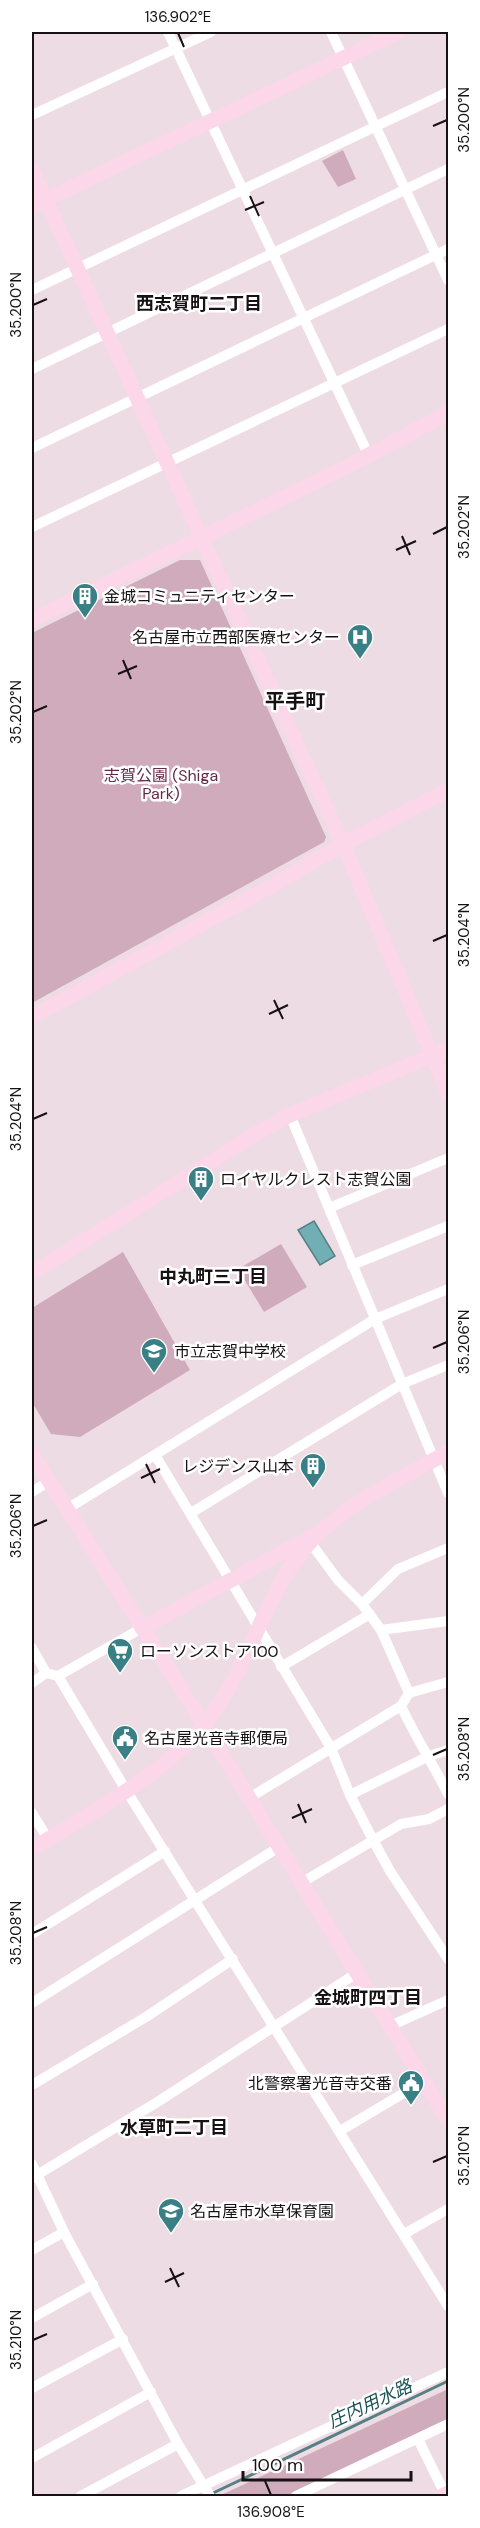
<svg xmlns="http://www.w3.org/2000/svg" width="480" height="2528" viewBox="0 0 480 2528" font-family="'DM Sans','Noto Sans JP',sans-serif">
  <style>
    .green { fill: #d0abbb }
    .water { fill: #71afb5; stroke: #568084; stroke-width: 1.5 }
    .lines { fill: none; stroke-linecap: round; stroke-linejoin: round }
    .stream { stroke: #568084; stroke-width: 3 }
    .street { stroke: #fff; stroke-width: 10 }
    .secondary { stroke: #fbd7e9; stroke-width: 15 }
    .ticks { fill: none; stroke: #171113; stroke-width: 2 }
    .labels { text-anchor: middle; stroke-width: 5; stroke-linejoin: round; paint-order: stroke }
    .poi-label { font-size: 16px; fill: #171113; stroke: #fff; text-anchor: start }
    .park-label { font-size: 16px; fill: #652949; stroke: #fff }
    .neighbourhood-label { font-size: 18px; font-weight: bold; fill: #171113; stroke: #fff }
    .water-label { font-size: 18px; font-style: italic; fill: #1b5256; stroke: #fff }
    .quarter-label { font-size: 20px; font-weight: bold; fill: #171113; stroke: #fff }
    .neatline { fill: none; stroke: #171113; stroke-width: 2 }
    .ticks-label { font-size: 15px; text-anchor: middle; fill: #171113 }
  </style>
  <rect width="100%" height="100%" fill="#eddce3"/>
  <g class="green">
    <path d="M343,150L356,179L338,187L322,161Z"/>
    <path d="M180,560H200L326,837L324,842L32,1003V633Z"/>
    <path d="M281,1244L307,1287L264,1312L238,1269Z"/>
    <path d="M123,1252L190,1370L80,1437L51,1434L32,1402V1308Z"/>
    <path d="M448,2389V2420L286,2496H219Z"/>
  </g>
  <path class="water" d="M314,1221L335,1256L320,1265L298,1230Z"/>
  <g class="lines">
    <path class="stream" d="M211,2494L448,2381"/>
    <g class="street">
      <path d="M168,32L368,454"/>
      <path d="M331,32L448,280"/>
      <path d="M32,115L211,32"/>
      <path d="M32,290L448,92"/>
      <path d="M32,369L448,169"/>
      <path d="M32,448L448,249"/>
      <path d="M32,527L448,329"/>
      <path d="M290,1115L448,1493"/>
      <path d="M329,1208L448,1158"/>
      <path d="M352,1265L448,1226"/>
      <path d="M155,1455L331,1748L350,1795L373,1840L390,1871L448,1959"/>
      <path d="M32,1492L49,1481"/>
      <path d="M67,1509L375,1319L448,1289"/>
      <path d="M191,1513L402,1384L448,1365"/>
      <path d="M310,1542L338,1580L362,1604L381,1630L409,1693L401,1706C415,1736 433,1764 448,1794"/>
      <path d="M362,1604L398,1569L448,1548"/>
      <path d="M381,1630L448,1621"/>
      <path d="M32,1648L46,1673L58,1676L142,1628"/>
      <path d="M281,1667L370,1614"/>
      <path d="M58,1676L126,1790L448,2306"/>
      <path d="M32,1683L46,1673"/>
      <path d="M409,1693L448,1682"/>
      <path d="M350,1795L429,1756L448,1750"/>
      <path d="M249,1798L401,1706"/>
      <path d="M32,1813L48,1839"/>
      <path d="M301,1883L401,1824L429,1819L448,1809"/>
      <path d="M32,1934L165,1851"/>
      <path d="M32,2003L279,1847"/>
      <path d="M390,2026L448,2000"/>
      <path d="M32,2085L146,2017L233,1959"/>
      <path d="M340,2131L424,2081"/>
      <path d="M32,2164L64,2232L178,2444L210,2496"/>
      <path d="M32,2178L159,2101L357,1973"/>
      <path d="M404,2234L448,2209"/>
      <path d="M32,2250L64,2232"/>
      <path d="M32,2318L93,2284"/>
      <path d="M32,2388L123,2339"/>
      <path d="M418,2439L446,2496"/>
      <path d="M32,2458L151,2392"/>
      <path d="M81,2496L178,2444"/>
      <path d="M181,2496L448,2372"/>
      <path d="M296,2496L448,2424"/>
    </g>
    <g class="secondary">
      <path d="M32,170L343,844L448,1093"/>
      <path d="M32,206L398,32"/>
      <path d="M32,620L350,465L448,413"/>
      <path d="M32,1017L275,884L343,844L448,790"/>
      <path d="M32,1273L254,1135L290,1115L448,1049"/>
      <path d="M32,1454L204,1725L448,2120"/>
      <path d="M142,1628L311,1537"/>
      <path d="M32,1849C87,1815 163,1775 204,1725C244,1676 259,1613 294,1562C331,1509 394,1483 448,1452"/>
      <path d="M442,2496L448,2493"/>
    </g>
  </g>
  <path class="ticks" d="M178,33L184,47M433,126L447,120M250,196L259,216M245,210L264,202M33,305L47,299M433,534L447,527M402,536L410,555M396,550L416,541M123,660L131,679M118,674L137,666M33,712L47,706M433,941L447,935M274,1000L283,1019M269,1014L288,1005M33,1119L47,1113M433,1348L447,1342M146,1464L155,1483M141,1478L160,1469M33,1526L47,1520M433,1755L447,1749M298,1804L306,1823M292,1818L312,1809M33,1933L47,1927M433,2162L447,2156M170,2268L179,2287M165,2282L184,2273M33,2340L47,2334M265,2481L271,2495"/>
  <defs>
    <g id="building-pin" transform="scale(1.35)"><path d="M0 17L-7.5 6A9.5 9.5 0 1 1 7.5 6Z" fill="#388086" stroke="#fff"/><path d="M-4-6H4V6H1V3H-1V6H-4ZM-2.5-4.3h1.7v1.8h-1.7ZM.8-4.3h1.7v1.8H.8ZM-2.5-1h1.7V.8h-1.7ZM.8-1h1.7V.8H.8Z" fill="#fff"/></g>
    <g id="hospital-pin" transform="scale(1.35)"><path d="M0 17L-7.5 6A9.5 9.5 0 1 1 7.5 6Z" fill="#388086" stroke="#fff"/><path d="M-5-5h3v3.5h4V-5h3V5h-3V1.5h-4V5h-3Z" fill="#fff"/></g>
    <g id="school-pin" transform="scale(1.35)"><path d="M0 17L-7.5 6A9.5 9.5 0 1 1 7.5 6Z" fill="#388086" stroke="#fff"/><path d="M0-5L7-2L0 1L-7-2ZM-4 1L0 2.5L4 1V4Q0 6-4 4Z" fill="#fff"/></g>
    <g id="supermarket-pin" transform="scale(1.35)"><path d="M0 17L-7.5 6A9.5 9.5 0 1 1 7.5 6Z" fill="#388086" stroke="#fff"/><path d="M-6-5.5h2.5l.6 2H6L4.5 2H-2.5L-4.4-4H-6ZM-1.5 3.2a1.3 1.3 0 1 0 .1 0ZM3 3.2a1.3 1.3 0 1 0 .1 0Z" fill="#fff"/></g>
    <g id="civic-pin" transform="scale(1.35)"><path d="M0 17L-7.5 6A9.5 9.5 0 1 1 7.5 6Z" fill="#388086" stroke="#fff"/><path d="M-.6-6.5H3V-4.5H.6V-3L4-1V1h2V6H-6V1h2V-1L-.6-3ZM-1.2 2.5V6h2.4V2.5Z" fill="#fff"/></g>
  </defs>
  <g fill-rule="evenodd">
    <use href="#building-pin" x="85" y="596"/>
    <use href="#hospital-pin" x="360" y="637"/>
    <use href="#building-pin" x="201" y="1179"/>
    <use href="#school-pin" x="154" y="1351"/>
    <use href="#building-pin" x="313" y="1466"/>
    <use href="#supermarket-pin" x="120" y="1651"/>
    <use href="#civic-pin" x="125" y="1738"/>
    <use href="#civic-pin" x="411" y="2083"/>
    <use href="#school-pin" x="171" y="2211"/>
  </g>
  <g class="labels">
    <g class="poi-label">
      <text x="104" y="602">金城コミュニティセンター</text>
      <text x="340" y="643" text-anchor="end">名古屋市立西部医療センター</text>
      <text x="220" y="1185">ロイヤルクレスト志賀公園</text>
      <text x="174" y="1357">市立志賀中学校</text>
      <text x="294" y="1472" text-anchor="end">レジデンス山本</text>
      <text x="140" y="1657">ローソンストア100</text>
      <text x="144" y="1744">名古屋光音寺郵便局</text>
      <text x="392" y="2089" text-anchor="end">北警察署光音寺交番</text>
      <text x="190" y="2217">名古屋市水草保育園</text>
    </g>
    <g class="park-label">
      <text x="161" y="781">志賀公園 (Shiga<tspan x="161" dy="18">Park)</tspan></text>
    </g>
    <g class="neighbourhood-label">
      <text x="199" y="310">西志賀町二丁目</text>
      <text x="213" y="1283">中丸町三丁目</text>
      <text x="368" y="2004">金城町四丁目</text>
      <text x="174" y="2134">水草町二丁目</text>
    </g>
    <g class="water-label">
      <text transform="translate(370 2404) rotate(-25)" y="6">庄内用水路</text>
    </g>
    <g class="quarter-label">
      <text x="295" y="708">平手町</text>
    </g>
  </g>
  <rect width="480" height="2528" fill="none" stroke="#ffffff" stroke-width="66"/>
  <path d="M243 2471v9h168v-9" fill="none" stroke="#171113" stroke-width="3"/>
  <text x="252" y="2471" font-size="18" fill="#171113" stroke="#ffffff" stroke-width="4.5" paint-order="stroke">100 m</text>
  <rect x="33" y="33" width="414" height="2462" class="neatline"/>
  <g class="ticks-label">
    <text x="178" y="22">136.902°E</text>
    <text transform="translate(464 120) rotate(-90)" y="5">35.200°N</text>
    <text transform="translate(16 305) rotate(-90)" y="5">35.200°N</text>
    <text transform="translate(464 527) rotate(-90)" y="5">35.202°N</text>
    <text transform="translate(16 712) rotate(-90)" y="5">35.202°N</text>
    <text transform="translate(464 935) rotate(-90)" y="5">35.204°N</text>
    <text transform="translate(16 1119) rotate(-90)" y="5">35.204°N</text>
    <text transform="translate(464 1342) rotate(-90)" y="5">35.206°N</text>
    <text transform="translate(16 1526) rotate(-90)" y="5">35.206°N</text>
    <text transform="translate(464 1749) rotate(-90)" y="5">35.208°N</text>
    <text transform="translate(16 1933) rotate(-90)" y="5">35.208°N</text>
    <text transform="translate(464 2156) rotate(-90)" y="5">35.210°N</text>
    <text transform="translate(16 2340) rotate(-90)" y="5">35.210°N</text>
    <text x="271" y="2517">136.908°E</text>
  </g>
</svg>
